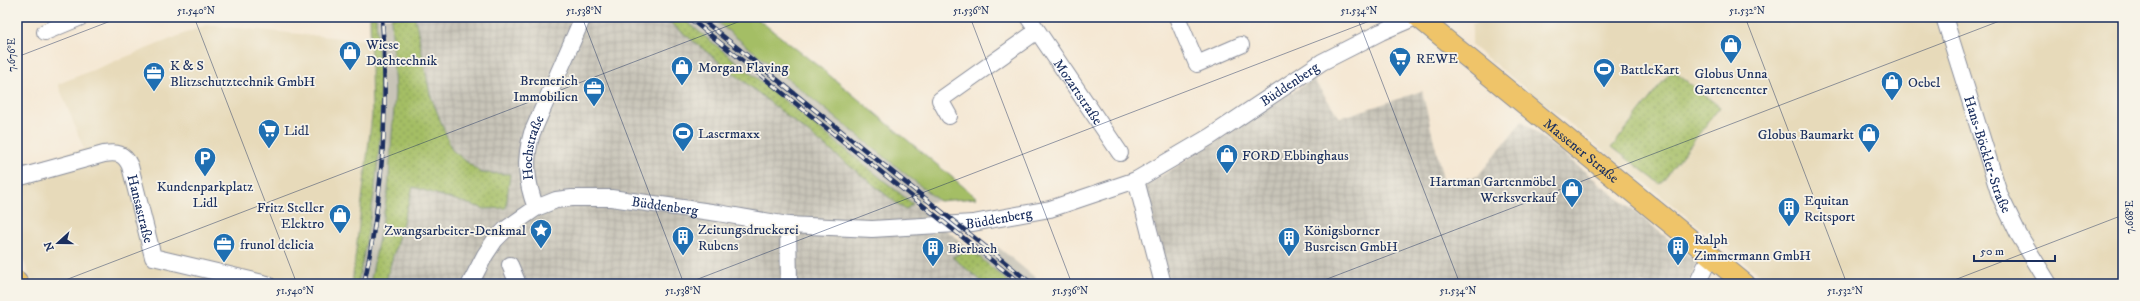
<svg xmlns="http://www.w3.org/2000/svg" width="2140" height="301" viewBox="0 0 2140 301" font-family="'IM FELL DW Pica',serif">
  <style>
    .built { fill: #e7daba }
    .industrial { fill: url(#industrial-grid) }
    .railway { fill: #c8c4b8 }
    .grass { fill: url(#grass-dots); stroke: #607662 }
    .green { fill: #a4be65; stroke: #607662 }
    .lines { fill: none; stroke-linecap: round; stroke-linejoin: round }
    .minor-casing { stroke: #888c99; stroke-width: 18 }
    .major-casing { stroke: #888c99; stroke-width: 22 }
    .minor { stroke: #fff; stroke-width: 16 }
    .major { stroke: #efc469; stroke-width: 20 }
    .rail-casing { stroke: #1b2f5e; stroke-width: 4.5 }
    .rail { stroke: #f7f3e8; stroke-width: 3; stroke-dasharray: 9; stroke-linecap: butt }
    .ticks { fill: none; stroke: #1b2f5e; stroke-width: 1; stroke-opacity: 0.45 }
    .labels { text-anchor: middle; stroke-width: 3.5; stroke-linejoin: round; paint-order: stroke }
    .poi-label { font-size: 14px; fill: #1b2f5e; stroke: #f7f3e8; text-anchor: start }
    .street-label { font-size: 14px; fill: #1b2f5e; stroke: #f7f3e8 }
    .neatline { fill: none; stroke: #1b2f5e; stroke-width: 1.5 }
    .ticks-label { font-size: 10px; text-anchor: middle; fill: #1b2f5e }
  </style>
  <defs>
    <pattern id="industrial-grid" width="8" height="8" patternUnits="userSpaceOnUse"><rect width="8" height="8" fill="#c8c4b8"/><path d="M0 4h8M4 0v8" fill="none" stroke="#aba9a1"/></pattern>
    <pattern id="grass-dots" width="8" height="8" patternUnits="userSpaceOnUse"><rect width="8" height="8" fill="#a4be65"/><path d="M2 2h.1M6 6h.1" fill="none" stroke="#859b56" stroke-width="1.8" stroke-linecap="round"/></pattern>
  </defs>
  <rect width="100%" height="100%" fill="#f7f3e8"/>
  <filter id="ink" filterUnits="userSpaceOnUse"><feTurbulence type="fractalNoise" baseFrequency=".025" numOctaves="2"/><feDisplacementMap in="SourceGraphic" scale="8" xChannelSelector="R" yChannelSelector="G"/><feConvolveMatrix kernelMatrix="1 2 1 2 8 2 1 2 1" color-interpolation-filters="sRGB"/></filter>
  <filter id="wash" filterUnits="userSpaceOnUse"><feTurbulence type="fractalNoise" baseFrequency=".012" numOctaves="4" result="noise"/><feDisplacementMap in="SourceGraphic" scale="16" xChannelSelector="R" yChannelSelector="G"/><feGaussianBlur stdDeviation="0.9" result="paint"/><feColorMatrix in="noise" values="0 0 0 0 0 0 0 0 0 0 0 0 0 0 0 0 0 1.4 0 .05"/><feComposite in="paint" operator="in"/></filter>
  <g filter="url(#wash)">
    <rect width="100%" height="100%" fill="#f5e8d4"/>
    <g class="built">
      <path d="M1493,17H2123V284H1772L1472,46V24Z"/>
      <path d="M206,25L372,41V115L352,284H33L17,245V168L84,149L58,84Z"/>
    </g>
    <g class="industrial">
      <path d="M415,17H663L905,210L913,204L970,249L952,257L985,284H385L413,187L485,209L506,208L510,175L481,173L452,150L430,94Z"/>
      <path d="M1313,79L1340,118L1422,91L1444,183L1478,176L1522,121L1697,262L1687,284H1170L1144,187Z"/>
    </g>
    <g class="railway">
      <path d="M376,17H391L395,92L388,191L370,284H358L372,212L380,136V74Z"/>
      <path d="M681,17H711L939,201L913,204Z"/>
      <path d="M996,246L998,247L1043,284H1011L970,249Z"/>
    </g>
    <g class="grass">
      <path d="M370,17H376C379,56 382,96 380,136C377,186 368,235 358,284H352L372,115Z"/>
      <path d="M391,17H415L430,94L452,150L481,173L510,174L506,208L485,209L413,187L385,284H370L388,191L395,92Z"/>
      <path d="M663,17H681L913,204L905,210Z"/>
      <path d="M1672,70L1720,107L1660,184L1612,147Z"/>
      <path d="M970,249L1011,284H985L952,257Z"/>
    </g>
    <path class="green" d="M711,17H755L822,69L977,198L939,201Z"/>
  </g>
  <g filter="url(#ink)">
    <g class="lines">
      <g class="minor-casing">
        <g id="minor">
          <path id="s1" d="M1028,17L1120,153"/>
          <path d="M1177,17L1197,64L1241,45"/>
          <path id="s2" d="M1944,17L2000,196L2019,235L2049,284"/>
          <path d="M45,32L81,17"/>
          <path d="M949,116L940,100L1037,31"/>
          <path id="s3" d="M17,178L104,154C117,152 124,153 130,166L153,257L267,284"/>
          <path d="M1136,180L1163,284"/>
          <path id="s4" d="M536,208C526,182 524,160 532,133L583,17"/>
          <path d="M788,225L789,284"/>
          <path d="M510,265L518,284"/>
          <path id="s5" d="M470,284L485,255L495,240L506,229L536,208L556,200L572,198H611L718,213L788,225L872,229L973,223L1050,209L1136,180L1211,136L1322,62L1381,32L1416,17"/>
          <path d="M1697,284L1705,267L1713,257"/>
        </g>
      </g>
      <g class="major-casing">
        <g id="major">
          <path id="s6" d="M1418,17L1745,284"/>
          <path d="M17,281L18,284"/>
        </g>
      </g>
      <use href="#minor" class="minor"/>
      <use href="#major" class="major"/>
      <g class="rail-casing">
        <g id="rail">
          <path d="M688,17L1021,284"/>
          <path d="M699,17L1032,284"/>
          <path d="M364,284C383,194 389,109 382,17"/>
        </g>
      </g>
      <use href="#rail" class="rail"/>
    </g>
  </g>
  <path class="ticks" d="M194,17L297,284M582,17L684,284M970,17L1072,284M1357,17L1460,284M1745,17L1847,284M17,57L121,17M55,284L751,17M685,284L1380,17M1314,284L2010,17M1944,284L2123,215"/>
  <defs>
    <g id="shop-pin" transform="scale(1.15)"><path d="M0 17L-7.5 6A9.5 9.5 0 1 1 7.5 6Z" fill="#1f6fb2" stroke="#f7f3e8"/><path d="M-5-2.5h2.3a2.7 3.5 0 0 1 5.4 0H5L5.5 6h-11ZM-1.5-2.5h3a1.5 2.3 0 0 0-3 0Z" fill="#fff"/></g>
    <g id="supermarket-pin" transform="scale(1.15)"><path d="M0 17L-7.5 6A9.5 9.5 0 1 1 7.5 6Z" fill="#1f6fb2" stroke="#f7f3e8"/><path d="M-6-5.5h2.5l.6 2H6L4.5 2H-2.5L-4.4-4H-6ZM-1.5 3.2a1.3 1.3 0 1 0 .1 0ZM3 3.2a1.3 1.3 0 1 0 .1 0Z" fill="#fff"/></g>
    <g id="stadium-pin" transform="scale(1.15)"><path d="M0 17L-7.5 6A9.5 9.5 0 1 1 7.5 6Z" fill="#1f6fb2" stroke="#f7f3e8"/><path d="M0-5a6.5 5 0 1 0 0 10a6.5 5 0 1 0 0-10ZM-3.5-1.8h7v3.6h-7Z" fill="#fff"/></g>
    <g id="office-pin" transform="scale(1.15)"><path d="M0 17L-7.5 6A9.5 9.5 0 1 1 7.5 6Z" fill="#1f6fb2" stroke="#f7f3e8"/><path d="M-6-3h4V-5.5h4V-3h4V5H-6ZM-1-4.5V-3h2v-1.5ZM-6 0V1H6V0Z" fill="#fff"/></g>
    <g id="parking-pin" transform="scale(1.15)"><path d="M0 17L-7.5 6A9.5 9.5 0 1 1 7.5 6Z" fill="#1f6fb2" stroke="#f7f3e8"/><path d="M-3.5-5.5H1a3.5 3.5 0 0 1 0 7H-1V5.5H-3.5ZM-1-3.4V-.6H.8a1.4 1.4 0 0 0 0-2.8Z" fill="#fff"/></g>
    <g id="building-pin" transform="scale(1.15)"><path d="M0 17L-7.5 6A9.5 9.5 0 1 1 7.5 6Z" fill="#1f6fb2" stroke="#f7f3e8"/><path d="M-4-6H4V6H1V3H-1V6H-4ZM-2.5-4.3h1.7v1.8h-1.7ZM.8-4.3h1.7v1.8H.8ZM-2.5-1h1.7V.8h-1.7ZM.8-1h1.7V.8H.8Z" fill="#fff"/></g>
    <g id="sight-pin" transform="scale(1.15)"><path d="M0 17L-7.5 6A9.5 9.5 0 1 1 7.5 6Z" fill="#1f6fb2" stroke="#f7f3e8"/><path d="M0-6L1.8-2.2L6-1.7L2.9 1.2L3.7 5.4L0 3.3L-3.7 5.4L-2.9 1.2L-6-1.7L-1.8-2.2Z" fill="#fff"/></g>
  </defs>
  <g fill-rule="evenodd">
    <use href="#shop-pin" x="1731" y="45"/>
    <use href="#shop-pin" x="350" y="52"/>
    <use href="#supermarket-pin" x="1400" y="58"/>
    <use href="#shop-pin" x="682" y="67"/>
    <use href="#stadium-pin" x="1604" y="69"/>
    <use href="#office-pin" x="154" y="73"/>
    <use href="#shop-pin" x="1892" y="82"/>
    <use href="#office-pin" x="594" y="88"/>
    <use href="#supermarket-pin" x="269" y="130"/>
    <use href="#stadium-pin" x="683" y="133"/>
    <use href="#shop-pin" x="1869" y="134"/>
    <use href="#shop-pin" x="1227" y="155"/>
    <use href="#parking-pin" x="205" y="158"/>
    <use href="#shop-pin" x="1572" y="189"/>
    <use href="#building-pin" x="1789" y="208"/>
    <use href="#shop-pin" x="340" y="215"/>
    <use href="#sight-pin" x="541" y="230"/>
    <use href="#building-pin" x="683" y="237"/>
    <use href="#building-pin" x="1289" y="238"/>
    <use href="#office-pin" x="224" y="244"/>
    <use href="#building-pin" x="1678" y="247"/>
    <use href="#building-pin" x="933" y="248"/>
  </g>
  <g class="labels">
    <g class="poi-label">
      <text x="366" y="49">Wiese<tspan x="366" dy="16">Dachtechnik</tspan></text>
      <text x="1416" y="63">REWE</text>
      <text x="170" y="70">K &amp; S<tspan x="170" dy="16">Blitzschutztechnik GmbH</tspan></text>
      <text x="698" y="72">Morgan Flaving</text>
      <text x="1620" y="74">BattleKart</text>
      <text x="1731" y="78" text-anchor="middle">Globus Unna<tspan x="1731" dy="16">Gartencenter</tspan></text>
      <text x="578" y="85" text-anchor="end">Bremerich<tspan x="578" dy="16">Immobilien</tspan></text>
      <text x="1908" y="87">Oebel</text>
      <text x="284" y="135">Lidl</text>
      <text x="698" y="138">Lasermaxx</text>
      <text x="1854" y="139" text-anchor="end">Globus Baumarkt</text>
      <text x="1242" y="160">FORD Ebbinghaus</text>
      <text x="1556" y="186" text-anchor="end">Hartman Gartenmöbel<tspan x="1556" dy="16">Werksverkauf</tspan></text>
      <text x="205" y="191" text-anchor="middle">Kundenparkplatz<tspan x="205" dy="16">Lidl</tspan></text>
      <text x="1804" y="205">Equitan<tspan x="1804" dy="16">Reitsport</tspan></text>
      <text x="324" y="212" text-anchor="end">Fritz Steller<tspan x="324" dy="16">Elektro</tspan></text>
      <text x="698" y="234">Zeitungsdruckerei<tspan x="698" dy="16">Rubens</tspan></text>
      <text x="526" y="235" text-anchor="end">Zwangsarbeiter-Denkmal</text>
      <text x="1304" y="235">Königsborner<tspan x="1304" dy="16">Busreisen GmbH</tspan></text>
      <text x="1694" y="244">Ralph<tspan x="1694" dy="16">Zimmermann GmbH</tspan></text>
      <text x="240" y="249">frunol delicia</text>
      <text x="948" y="253">Bierbach</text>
    </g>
    <g class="street-label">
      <text dy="5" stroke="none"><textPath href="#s5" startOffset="894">Büddenberg</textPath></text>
      <text dy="5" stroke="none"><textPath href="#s1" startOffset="90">Mozartstraße</textPath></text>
      <text dy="5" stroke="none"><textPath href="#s4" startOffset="62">Hochstraße</textPath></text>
      <text dy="5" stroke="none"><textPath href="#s6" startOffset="211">Massener Straße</textPath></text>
      <text dy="5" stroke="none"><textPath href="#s2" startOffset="144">Hans-Böckler-Straße</textPath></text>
      <text dy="5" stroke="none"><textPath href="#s5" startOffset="234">Büddenberg</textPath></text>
      <text dy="5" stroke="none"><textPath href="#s3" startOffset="166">Hansastraße</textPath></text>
      <text dy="5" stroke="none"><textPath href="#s5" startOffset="570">Büddenberg</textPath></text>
    </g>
  </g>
  <rect width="2140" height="301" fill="none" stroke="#f7f3e8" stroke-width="44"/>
  <g transform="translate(58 243) rotate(249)" stroke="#f7f3e8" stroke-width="3" paint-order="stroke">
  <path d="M0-3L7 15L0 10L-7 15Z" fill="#1b2f5e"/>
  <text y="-6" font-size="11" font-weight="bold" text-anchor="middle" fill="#1b2f5e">N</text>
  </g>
  <path d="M1974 255v6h81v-6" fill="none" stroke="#1b2f5e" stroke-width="2"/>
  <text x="1980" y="255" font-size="12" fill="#1b2f5e" stroke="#f7f3e8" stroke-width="3" paint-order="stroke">50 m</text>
  <rect x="22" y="22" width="2096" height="257" class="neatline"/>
  <g class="ticks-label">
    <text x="196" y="14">51.540°N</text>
    <text x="584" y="14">51.538°N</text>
    <text x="971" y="14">51.536°N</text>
    <text x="1359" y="14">51.534°N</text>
    <text x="1747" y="14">51.532°N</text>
    <text transform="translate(11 55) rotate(-90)" y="4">7.676°E</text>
    <text transform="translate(2129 217) rotate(-90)" y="4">7.668°E</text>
    <text x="295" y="294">51.540°N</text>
    <text x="683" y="294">51.538°N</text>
    <text x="1070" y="294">51.536°N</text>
    <text x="1458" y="294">51.534°N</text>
    <text x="1845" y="294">51.532°N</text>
  </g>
</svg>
